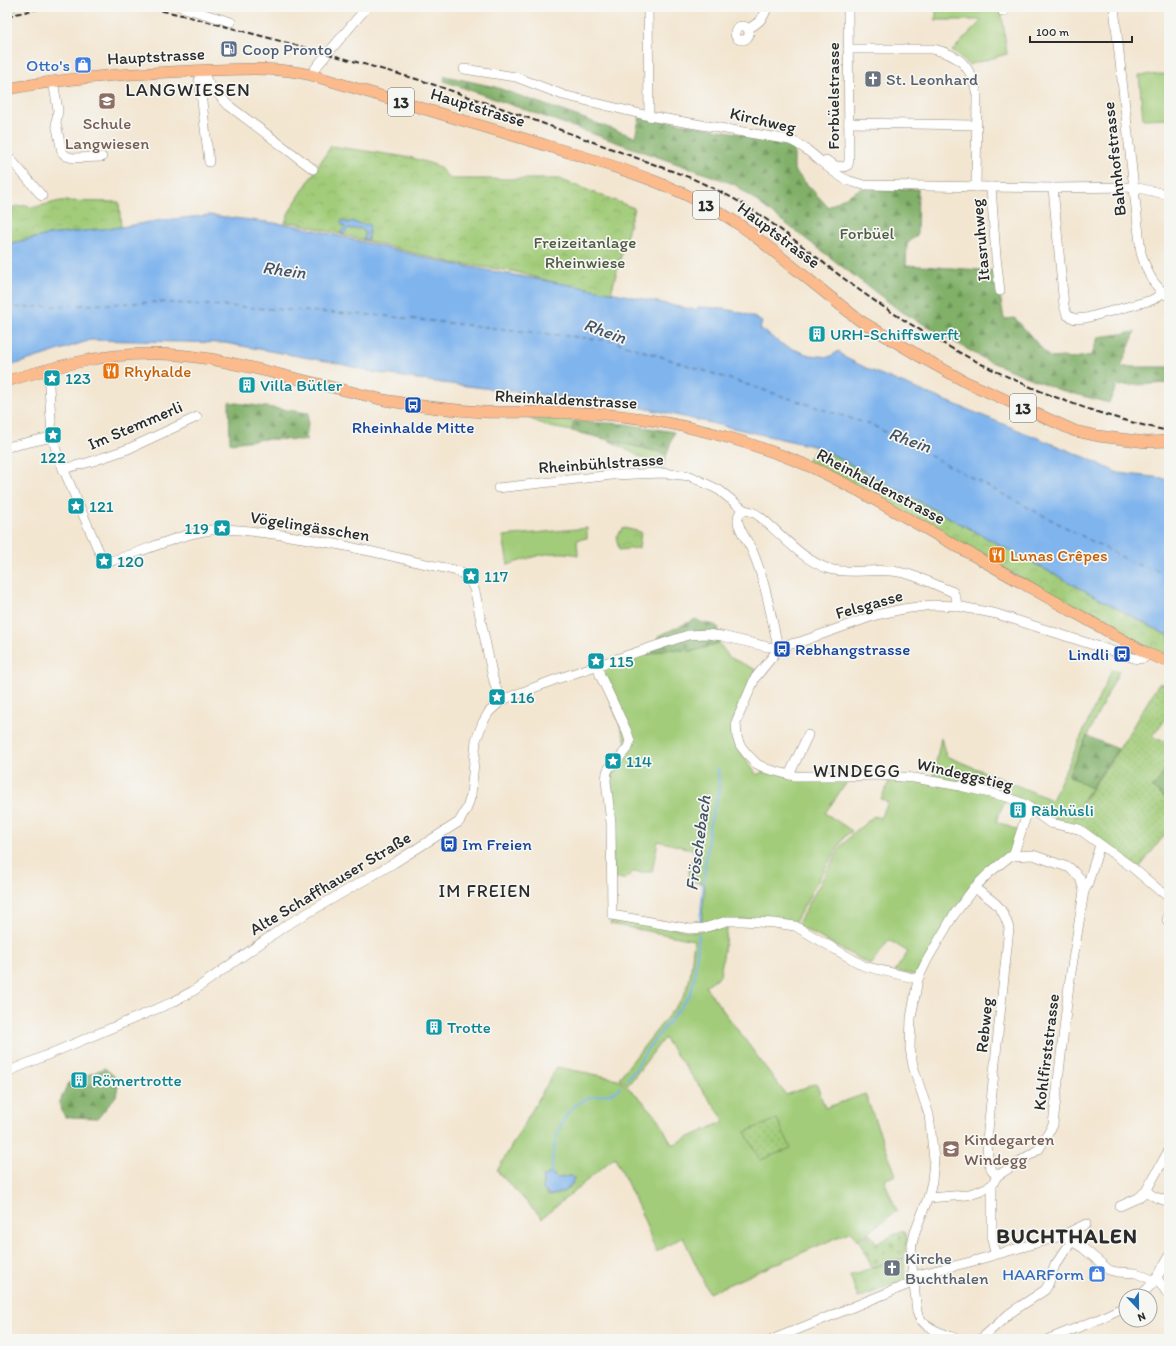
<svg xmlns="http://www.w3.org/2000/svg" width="1176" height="1346" viewBox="0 0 1176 1346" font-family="Itim,sans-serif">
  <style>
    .grass { fill: #a2cc79; stroke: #667c52; fill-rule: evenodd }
    .forest { fill: url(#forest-firs); stroke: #566e4a }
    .cemetery { fill: url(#cemetery-stones); stroke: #667c52 }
    .park { fill: url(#park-crowns); stroke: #667c52 }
    .garden { fill: url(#garden-dots); stroke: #667c52 }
    .water { fill: #7fb4ed; stroke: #55708c }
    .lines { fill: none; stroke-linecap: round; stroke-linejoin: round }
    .stream { stroke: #7fb4ed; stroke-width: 2 }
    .ferry { stroke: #445465; stroke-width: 1; stroke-dasharray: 5 4; stroke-linecap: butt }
    .minor-casing { stroke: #8f887e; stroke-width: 10 }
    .major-casing { stroke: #8f887e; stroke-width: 12 }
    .minor { stroke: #fff; stroke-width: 9 }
    .major { stroke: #fbbb8d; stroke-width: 11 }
    .rail { stroke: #2b2b2b; stroke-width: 2; stroke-dasharray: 6 3; stroke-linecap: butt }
    .labels { text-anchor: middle; stroke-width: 3.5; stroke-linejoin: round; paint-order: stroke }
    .shield { fill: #f6f6f2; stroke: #686867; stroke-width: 1 }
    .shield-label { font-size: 16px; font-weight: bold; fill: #2b2b2b }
    .service-label { font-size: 17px; fill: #4e5e75; stroke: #f6f6f2; text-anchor: start }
    .street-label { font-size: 17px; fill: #2b2b2b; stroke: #f6f6f2 }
    .shop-label { font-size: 17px; fill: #366cbe; stroke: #f6f6f2; text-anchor: end }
    .worship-label { font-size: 17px; fill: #5b616d; stroke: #f6f6f2; text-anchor: start }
    .education-label { font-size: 17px; fill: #785e54; stroke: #f6f6f2 }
    .park-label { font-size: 17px; fill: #4f5b42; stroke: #f6f6f2 }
    .culture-label { font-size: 17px; fill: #0d838f; stroke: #f6f6f2; text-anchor: start }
    .food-label { font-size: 17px; fill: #c56008; stroke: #f6f6f2; text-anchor: start }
    .transit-label { font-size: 17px; fill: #164399; stroke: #f6f6f2; text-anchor: start }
    .water-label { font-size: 18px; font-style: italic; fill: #445465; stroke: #f6f6f2 }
    .neighbourhood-label { font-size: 18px; letter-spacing: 1px; fill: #2b2b2b; stroke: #f6f6f2 }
    .quarter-label { font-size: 19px; letter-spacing: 1px; fill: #2b2b2b; stroke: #f6f6f2 }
    .district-label { font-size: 21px; font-weight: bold; letter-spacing: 1px; fill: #2b2b2b; stroke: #f6f6f2 }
  </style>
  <defs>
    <pattern id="forest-firs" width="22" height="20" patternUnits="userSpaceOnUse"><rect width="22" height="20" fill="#81b069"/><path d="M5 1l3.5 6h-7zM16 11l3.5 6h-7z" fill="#6a8f57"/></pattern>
    <pattern id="cemetery-stones" width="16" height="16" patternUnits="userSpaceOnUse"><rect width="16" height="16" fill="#a2cc79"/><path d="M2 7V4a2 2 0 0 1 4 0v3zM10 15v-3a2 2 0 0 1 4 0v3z" fill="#8caf69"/></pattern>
    <pattern id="park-crowns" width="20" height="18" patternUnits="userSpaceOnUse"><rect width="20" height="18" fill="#a2cc79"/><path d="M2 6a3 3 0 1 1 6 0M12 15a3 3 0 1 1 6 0" fill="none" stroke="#8caf69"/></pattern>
    <pattern id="garden-dots" width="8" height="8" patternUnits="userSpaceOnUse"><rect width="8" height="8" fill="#a2cc79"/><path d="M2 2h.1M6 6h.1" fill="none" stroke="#8caf69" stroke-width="1.8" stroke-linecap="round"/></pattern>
  </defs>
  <rect width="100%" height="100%" fill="#f6f6f2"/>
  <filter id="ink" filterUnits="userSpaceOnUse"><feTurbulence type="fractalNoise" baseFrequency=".025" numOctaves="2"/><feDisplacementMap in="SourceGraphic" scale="8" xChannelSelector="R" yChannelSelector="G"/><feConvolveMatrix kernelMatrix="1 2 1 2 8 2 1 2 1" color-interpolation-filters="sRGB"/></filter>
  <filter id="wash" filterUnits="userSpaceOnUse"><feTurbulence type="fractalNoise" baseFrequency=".012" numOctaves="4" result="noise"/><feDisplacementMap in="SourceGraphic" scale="16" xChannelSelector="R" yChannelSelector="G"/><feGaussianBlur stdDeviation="0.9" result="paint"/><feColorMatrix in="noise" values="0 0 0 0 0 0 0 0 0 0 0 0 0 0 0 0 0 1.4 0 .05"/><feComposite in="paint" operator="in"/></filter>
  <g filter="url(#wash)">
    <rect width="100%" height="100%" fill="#f3e6d1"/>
    <g class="grass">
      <path d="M936,7H1001L1007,54L968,65L952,51L982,20H936Z"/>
      <path d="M1169,74V118L1143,119L1139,75Z"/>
      <path d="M528,418L565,419L567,421H574L572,431L550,427Z"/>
      <path d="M608,440L667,454L662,471L654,464Z"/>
      <path d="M587,528V538L577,540L578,555C552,549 532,557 508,565L503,536Z"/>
      <path d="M719,643L729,657L756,670L733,726L738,748L757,775L765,770L850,778L825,813L852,831L845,836L819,879L794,924L745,919L701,926L705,884L687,880L695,850L658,841L652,872H633L625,879H614L609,775L629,750L603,678V670L607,664L646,651L648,655L666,649L694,651Z"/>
      <path d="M1112,669L1119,671L1068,775L1091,788L1084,799L1071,826L1056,822L1007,796L996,821L1019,831L1011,854L998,860L915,975L895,971L908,952L889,940L871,965L797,925L840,848L851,835L874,816L880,818L888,803L881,799L891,777L932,781L941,738L946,756L1052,800Z"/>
      <path d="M613,918L695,932L728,924L720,976L705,986L786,1095L816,1083L825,1108L865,1094L896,1175L884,1180L897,1211L857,1240L852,1231L709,1293L683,1237L656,1252L643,1217L615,1157L542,1218L497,1171L557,1067L618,1079L640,1098L659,1119L672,1145L725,1121L664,1038L628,1085L619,1078L684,996L690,978L694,940L610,924ZM552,1173L557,1178L571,1176L574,1178C573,1189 559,1195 548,1196C543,1190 542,1185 543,1177Z"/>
    </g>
    <g class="forest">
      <path d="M445,76L495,87L635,137L640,116L794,143V170L828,207L862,188L918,189L917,235L907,244L906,265L996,271L1004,319L1015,318L1050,358L1064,357L1069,359L1092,355L1098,337L1135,332L1121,367H1169V383L1117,386L1109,403L1057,389L986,360L899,310L734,184L444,81Z"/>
      <path d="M229,402L309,413L306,440L265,439L230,443Z"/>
      <path d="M574,421L625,424L674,432L667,454L572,431Z"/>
      <path d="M696,619C709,630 722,615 719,643L694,651L666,649L648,655L646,650L660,646L658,636Z"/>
      <path d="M1087,736L1118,749L1091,788L1068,775Z"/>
      <path d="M1169,766V794L1166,798L1152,788Z"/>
      <path d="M105,1068L119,1081L116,1096L98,1118L65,1117L59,1104L68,1083Z"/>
    </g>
    <path class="cemetery" d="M903,1230L907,1239L904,1258L872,1267L859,1241L869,1233L877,1243Z"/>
    <g class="park">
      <path d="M331,146L413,158L438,166L450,179H559L634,208L611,293L556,283L512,271L453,263L296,223H285L289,212Z"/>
      <path d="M60,201L119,202L121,227L49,235L7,244V208L27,205L31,208Z"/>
      <path d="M817,447L824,450L1163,633L1169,635V656L1150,649L807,461Z"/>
      <path d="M624,528L641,532L639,548L619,550L616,536Z"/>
      <path d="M904,1258L905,1280L858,1298L850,1275Z"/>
    </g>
    <g class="garden">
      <path d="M1159,683L1169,686V715L1152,736L1169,744V766L1152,788L1169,801V829L1137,871L1071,826L1084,800L1119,749Z"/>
      <path d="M777,1119L791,1148L760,1160L745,1132Z"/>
    </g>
    <g class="water">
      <path d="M210,215L298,226L447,263L620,294L695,310L698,307C720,308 744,310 762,322L760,329L783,345L809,355L829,357L839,351L844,357L870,370L1087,458L1118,473L1162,478L1169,481V635L1163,633L824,450L817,447L635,406L442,383L372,372L337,363L225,343L91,340L7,367V244L49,235L121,227L156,221Z"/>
      <path d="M342,220L348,223L352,221L356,223L370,225L368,240L363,239L365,236V232L360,228L351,229L348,228L344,234L340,233L345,227L342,225L341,222Z"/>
      <path d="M551,1173L557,1178L571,1176L574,1178C572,1189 559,1195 549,1195L543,1190V1177Z"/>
    </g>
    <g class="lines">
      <g class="stream">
        <path d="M700,922L709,827L719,790L718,768"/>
        <path d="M627,1079L637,1067L645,1052L690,995L694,981L699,934"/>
        <path d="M551,1173C553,1146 558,1111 586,1099C597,1094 612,1097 620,1087"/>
      </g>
      <path class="ferry" d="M7,308L158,302L385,316L613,341L874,426L1135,564L1169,573"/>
    </g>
  </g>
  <g filter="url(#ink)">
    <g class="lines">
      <g class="minor-casing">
        <g id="minor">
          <path d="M181,7L231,22"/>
          <path d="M648,7L649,116"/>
          <path d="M1003,7V12"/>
          <path d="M1114,7L1141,253C1147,272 1152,285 1169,297"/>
          <path d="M7,8L12,7"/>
          <circle cx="742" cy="33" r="7"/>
          <path d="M748,29C758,23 764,19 767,7"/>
          <path d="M848,49H933C961,55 972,68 977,95L976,187"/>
          <path d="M464,69L516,77L563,95L649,116L790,140C810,148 824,167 843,178C850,182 857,183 864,185L1053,188L1134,187L1169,195"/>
          <path d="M202,70L208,83L228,105L313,169"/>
          <path d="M202,70L199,76L209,162"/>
          <path d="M311,75L317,66L367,7"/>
          <path d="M53,81L58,110L56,123L62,152L66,156L73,158L102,157"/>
          <path d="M849,123L976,125"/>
          <path d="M7,155L42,196"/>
          <path d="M826,160L836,166L844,167L848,165L849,160L848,7"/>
          <path d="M991,187L996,257L1000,291"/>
          <path d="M1053,188L1064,306L1067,315L1075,319L1086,318L1152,300L1163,293"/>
          <path d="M48,369L52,437L59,459L104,563C140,554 174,535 211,530C226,528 251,531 266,533C330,540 392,557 454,570C468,575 470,578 475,592L493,678L496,688L502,700"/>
          <path d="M7,447L52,437"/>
          <path d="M63,469L90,462L128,449L197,417"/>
          <path d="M498,488L612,475L663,473L690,476L719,490L744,510"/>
          <path d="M957,606L956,598L953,592C933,584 911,572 890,571C872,569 845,574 829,569C800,559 782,534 759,516C752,511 739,505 738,519C737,529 751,545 754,555C766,584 771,616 778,647L777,651L755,678L736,722L737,737L740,745L747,754L757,764L767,769L794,776H846L878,775L914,778L960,786L1007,797L1024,804L1050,823L1079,829L1133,868L1160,891L1169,895"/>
          <path d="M598,666L600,675L627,732L630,741L628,747L620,757L609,768L607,772L606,781L611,823L612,915L690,929L704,928L727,921H742L774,923L795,926L864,966L918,979"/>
          <path d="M789,775L808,735"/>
          <path d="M1013,856L1029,807"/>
          <path d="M974,888C994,901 1002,905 1009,928L987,1140C988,1154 986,1166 997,1176"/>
          <path d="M1084,891L1087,886L1100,845"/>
          <path d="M1167,920L1169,913"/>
          <path d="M7,1072L173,1002L193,991L285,926L394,863L459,822L467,808L471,795L476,740L483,722L489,712L502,700L554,680L688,635L707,634L722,636L768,647H778L800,642L876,615L903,609L932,605L957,606L997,614L1137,659L1144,658L1148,654"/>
          <path d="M992,1185V1238L995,1254"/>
          <path d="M1146,1191L1153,1196L1169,1202"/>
          <path d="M928,1198L966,1195L979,1191L992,1185L997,1176L1039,1149L1053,1125L1069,985L1084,891L1080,878L1070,868L1033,855L1013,856L1009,857L989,873L974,888L953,916L927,960L918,979L911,1018L910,1048L913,1066L929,1115L934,1159L932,1181L928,1198L915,1232L912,1244L911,1256L917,1312C921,1328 944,1334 958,1339"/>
          <path d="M1120,1206L1138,1198L1146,1191L1169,1150"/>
          <path d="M1068,1239L1083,1248L1109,1270L1117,1272L1136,1273L1155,1281"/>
          <path d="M913,1276L970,1262L1061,1236L1086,1224"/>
          <path d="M1157,1278L1169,1296"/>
          <path d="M1140,1296L1155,1281L1169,1256"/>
          <path d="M774,1339L914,1282"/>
          <path d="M981,1339L1010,1313L1036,1296L1045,1290L1048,1285L1055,1265L1072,1241"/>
          <path d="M1049,1339L1097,1320L1126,1306"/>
        </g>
      </g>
      <g class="major-casing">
        <g id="major">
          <path d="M7,89C75,76 143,73 212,70C246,69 278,67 311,75C386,98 460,119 535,142C608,164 690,187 751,233L859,320L921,357L966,382L1075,431L1098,436L1146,442L1169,441"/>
          <path d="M7,381C54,367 100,354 149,354C189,353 228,362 266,371C305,381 345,390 384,400C417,406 450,410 483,412C523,413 562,411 602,414C670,420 741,438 804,464C823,472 841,482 859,491L1148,654L1169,662"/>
        </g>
      </g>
      <use href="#minor" class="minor"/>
      <use href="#major" class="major"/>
      <g class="rail">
        <path d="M144,7L182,15L318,51L423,81L501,108L691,178C715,189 739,200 760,215C798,241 832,271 869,297C959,359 1062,409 1169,431"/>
        <path d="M7,16L46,7"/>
      </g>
    </g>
  </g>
  <defs>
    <g id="fuel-square" transform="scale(0.9)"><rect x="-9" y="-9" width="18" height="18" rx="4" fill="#5c6f8a" stroke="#f6f6f2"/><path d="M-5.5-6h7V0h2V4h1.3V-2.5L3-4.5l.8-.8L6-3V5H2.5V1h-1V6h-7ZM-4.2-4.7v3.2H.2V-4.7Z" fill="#fff"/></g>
    <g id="shop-square" transform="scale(0.9)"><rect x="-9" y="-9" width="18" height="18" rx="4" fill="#3f7fe0" stroke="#f6f6f2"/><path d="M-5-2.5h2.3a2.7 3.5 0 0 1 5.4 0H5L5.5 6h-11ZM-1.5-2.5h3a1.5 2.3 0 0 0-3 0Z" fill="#fff"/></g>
    <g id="church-square" transform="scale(0.9)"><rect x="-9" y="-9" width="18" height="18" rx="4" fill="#6b7280" stroke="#f6f6f2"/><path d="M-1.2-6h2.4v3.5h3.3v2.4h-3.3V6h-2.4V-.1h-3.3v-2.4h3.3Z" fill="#fff"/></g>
    <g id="school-square" transform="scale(0.9)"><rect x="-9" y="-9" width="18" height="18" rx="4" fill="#8d6e63" stroke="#f6f6f2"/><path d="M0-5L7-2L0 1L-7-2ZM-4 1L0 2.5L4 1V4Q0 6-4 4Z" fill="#fff"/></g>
    <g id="building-square" transform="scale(0.9)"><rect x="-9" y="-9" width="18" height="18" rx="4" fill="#0f9aa8" stroke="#f6f6f2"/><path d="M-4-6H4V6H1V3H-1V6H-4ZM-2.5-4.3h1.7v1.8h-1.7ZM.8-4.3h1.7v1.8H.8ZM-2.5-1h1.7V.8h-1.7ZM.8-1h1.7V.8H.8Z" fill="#fff"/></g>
    <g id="restaurant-square" transform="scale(0.9)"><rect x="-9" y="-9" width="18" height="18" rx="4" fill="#e8710a" stroke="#f6f6f2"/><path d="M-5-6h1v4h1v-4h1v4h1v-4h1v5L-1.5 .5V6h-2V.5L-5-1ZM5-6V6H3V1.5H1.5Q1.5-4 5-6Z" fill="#fff"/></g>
    <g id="sight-square" transform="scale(0.9)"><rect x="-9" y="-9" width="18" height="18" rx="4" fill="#0f9aa8" stroke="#f6f6f2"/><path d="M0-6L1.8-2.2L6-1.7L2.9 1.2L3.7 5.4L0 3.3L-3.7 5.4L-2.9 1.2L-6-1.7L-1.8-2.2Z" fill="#fff"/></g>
    <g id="bus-square" transform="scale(0.9)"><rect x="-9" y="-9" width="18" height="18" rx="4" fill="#1a4fb4" stroke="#f6f6f2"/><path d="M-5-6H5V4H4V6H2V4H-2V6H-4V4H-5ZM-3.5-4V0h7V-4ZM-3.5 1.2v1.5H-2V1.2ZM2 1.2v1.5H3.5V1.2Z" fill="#fff"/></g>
  </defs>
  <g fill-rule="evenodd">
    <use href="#fuel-square" x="229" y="49"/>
    <use href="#shop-square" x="83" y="65"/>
    <use href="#church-square" x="873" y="79"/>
    <use href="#school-square" x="107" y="101"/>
    <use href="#building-square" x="817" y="334"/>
    <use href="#restaurant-square" x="111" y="371"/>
    <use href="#sight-square" x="52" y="378"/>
    <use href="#building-square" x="247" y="385"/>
    <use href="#bus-square" x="413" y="405"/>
    <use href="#sight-square" x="53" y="435"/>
    <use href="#sight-square" x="76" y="506"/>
    <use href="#sight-square" x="222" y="528"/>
    <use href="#restaurant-square" x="997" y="555"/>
    <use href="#sight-square" x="104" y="561"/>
    <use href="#sight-square" x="471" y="576"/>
    <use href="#bus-square" x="782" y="649"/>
    <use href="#bus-square" x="1122" y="654"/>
    <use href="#sight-square" x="596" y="661"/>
    <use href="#sight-square" x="497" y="697"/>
    <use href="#sight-square" x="613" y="761"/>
    <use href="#building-square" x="1018" y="810"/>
    <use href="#bus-square" x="449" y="844"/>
    <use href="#building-square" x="434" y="1027"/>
    <use href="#building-square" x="79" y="1080"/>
    <use href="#school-square" x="951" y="1149"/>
    <use href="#church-square" x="892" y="1268"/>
    <use href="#shop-square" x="1097" y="1274"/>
  </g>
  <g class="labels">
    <g class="shield">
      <rect x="388" y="88" width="26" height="28" rx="3"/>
      <rect x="693" y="191" width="26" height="28" rx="3"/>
      <rect x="1010" y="394" width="26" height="28" rx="3"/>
    </g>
    <g class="shield-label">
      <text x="401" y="108">13</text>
      <text x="706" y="211">13</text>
      <text x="1023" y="414">13</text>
    </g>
    <g class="service-label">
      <text x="242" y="55">Coop Pronto</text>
    </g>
    <g class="street-label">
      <text transform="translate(156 56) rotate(-3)" y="6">Hauptstrasse</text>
      <text transform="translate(833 96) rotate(-90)" y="6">Forbüelstrasse</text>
      <text transform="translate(478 107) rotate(17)" y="6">Hauptstrasse</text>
      <text transform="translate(763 120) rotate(13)" y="6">Kirchweg</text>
      <text transform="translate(1114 159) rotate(-96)" y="6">Bahnhofstrasse</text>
      <text transform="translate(779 235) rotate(37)" y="6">Hauptstrasse</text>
      <text transform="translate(980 240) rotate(-95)" y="6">Itasruhweg</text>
      <text transform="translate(566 399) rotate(3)" y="6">Rheinhaldenstrasse</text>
      <text transform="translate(135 425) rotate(-23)" y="6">Im Stemmerli</text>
      <text transform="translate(601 463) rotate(-4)" y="6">Rheinbühlstrasse</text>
      <text transform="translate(881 486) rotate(28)" y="6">Rheinhaldenstrasse</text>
      <text transform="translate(310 526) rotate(9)" y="6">Vögelingässchen</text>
      <text transform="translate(869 604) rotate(-16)" y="6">Felsgasse</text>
      <text transform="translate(965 774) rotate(13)" y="6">Windeggstieg</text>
      <text transform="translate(330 883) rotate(-31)" y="6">Alte Schaffhauser Straße</text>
      <text transform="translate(984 1025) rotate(-84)" y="6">Rebweg</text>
      <text transform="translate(1046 1052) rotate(-83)" y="6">Kohlfirststrasse</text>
    </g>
    <g class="shop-label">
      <text x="70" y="71">Otto's</text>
      <text x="1084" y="1280">HAARForm</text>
    </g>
    <g class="worship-label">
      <text x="886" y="85">St. Leonhard</text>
      <text x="905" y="1264">Kirche<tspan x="905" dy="20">Buchthalen</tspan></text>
    </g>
    <g class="education-label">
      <text x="107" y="129">Schule<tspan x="107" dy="20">Langwiesen</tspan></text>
      <text x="964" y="1145" text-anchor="start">Kindegarten<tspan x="964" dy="20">Windegg</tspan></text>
    </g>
    <g class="park-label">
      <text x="867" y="239">Forbüel</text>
      <text x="585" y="248">Freizeitanlage<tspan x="585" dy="20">Rheinwiese</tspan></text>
    </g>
    <g class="culture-label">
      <text x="830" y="340">URH-Schiffswerft</text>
      <text x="65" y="384">123</text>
      <text x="260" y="391">Villa Bütler</text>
      <text x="53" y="463" text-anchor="middle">122</text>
      <text x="89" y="512">121</text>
      <text x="209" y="534" text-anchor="end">119</text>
      <text x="117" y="567">120</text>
      <text x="484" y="582">117</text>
      <text x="609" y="667">115</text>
      <text x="510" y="703">116</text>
      <text x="626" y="767">114</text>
      <text x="1031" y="816">Räbhüsli</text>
      <text x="447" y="1033">Trotte</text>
      <text x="92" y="1086">Römertrotte</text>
    </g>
    <g class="food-label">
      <text x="124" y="377">Rhyhalde</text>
      <text x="1010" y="561">Lunas Crêpes</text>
    </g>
    <g class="transit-label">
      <text x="413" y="433" text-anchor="middle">Rheinhalde Mitte</text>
      <text x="795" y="655">Rebhangstrasse</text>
      <text x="1109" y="660" text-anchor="end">Lindli</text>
      <text x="462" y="850">Im Freien</text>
    </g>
    <g class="water-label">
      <text transform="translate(284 270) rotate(8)" y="6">Rhein</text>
      <text transform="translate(605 331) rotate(20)" y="6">Rhein</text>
      <text transform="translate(910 440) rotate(20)" y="6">Rhein</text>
      <text transform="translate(698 843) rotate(-82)" y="6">Fröschebach</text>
    </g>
    <g class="neighbourhood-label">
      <text x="857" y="777">WINDEGG</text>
      <text x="485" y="897">IM FREIEN</text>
    </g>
    <g class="quarter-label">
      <text x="188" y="96">LANGWIESEN</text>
    </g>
    <g class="district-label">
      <text x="1067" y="1243">BUCHTHALEN</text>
    </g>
  </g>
  <rect width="1176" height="1346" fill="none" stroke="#f6f6f2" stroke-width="24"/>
  <g transform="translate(1138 1308) rotate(158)"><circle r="19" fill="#f6f6f2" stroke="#a5a5a2"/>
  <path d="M0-3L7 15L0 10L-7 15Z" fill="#1f6fb2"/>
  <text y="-6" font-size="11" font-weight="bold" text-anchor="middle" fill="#2b2b2b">N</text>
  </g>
  <path d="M1030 36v6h102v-6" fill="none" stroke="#2b2b2b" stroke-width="2"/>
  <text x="1036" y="36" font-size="12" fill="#2b2b2b" stroke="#f6f6f2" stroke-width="3" paint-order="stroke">100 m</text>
</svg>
